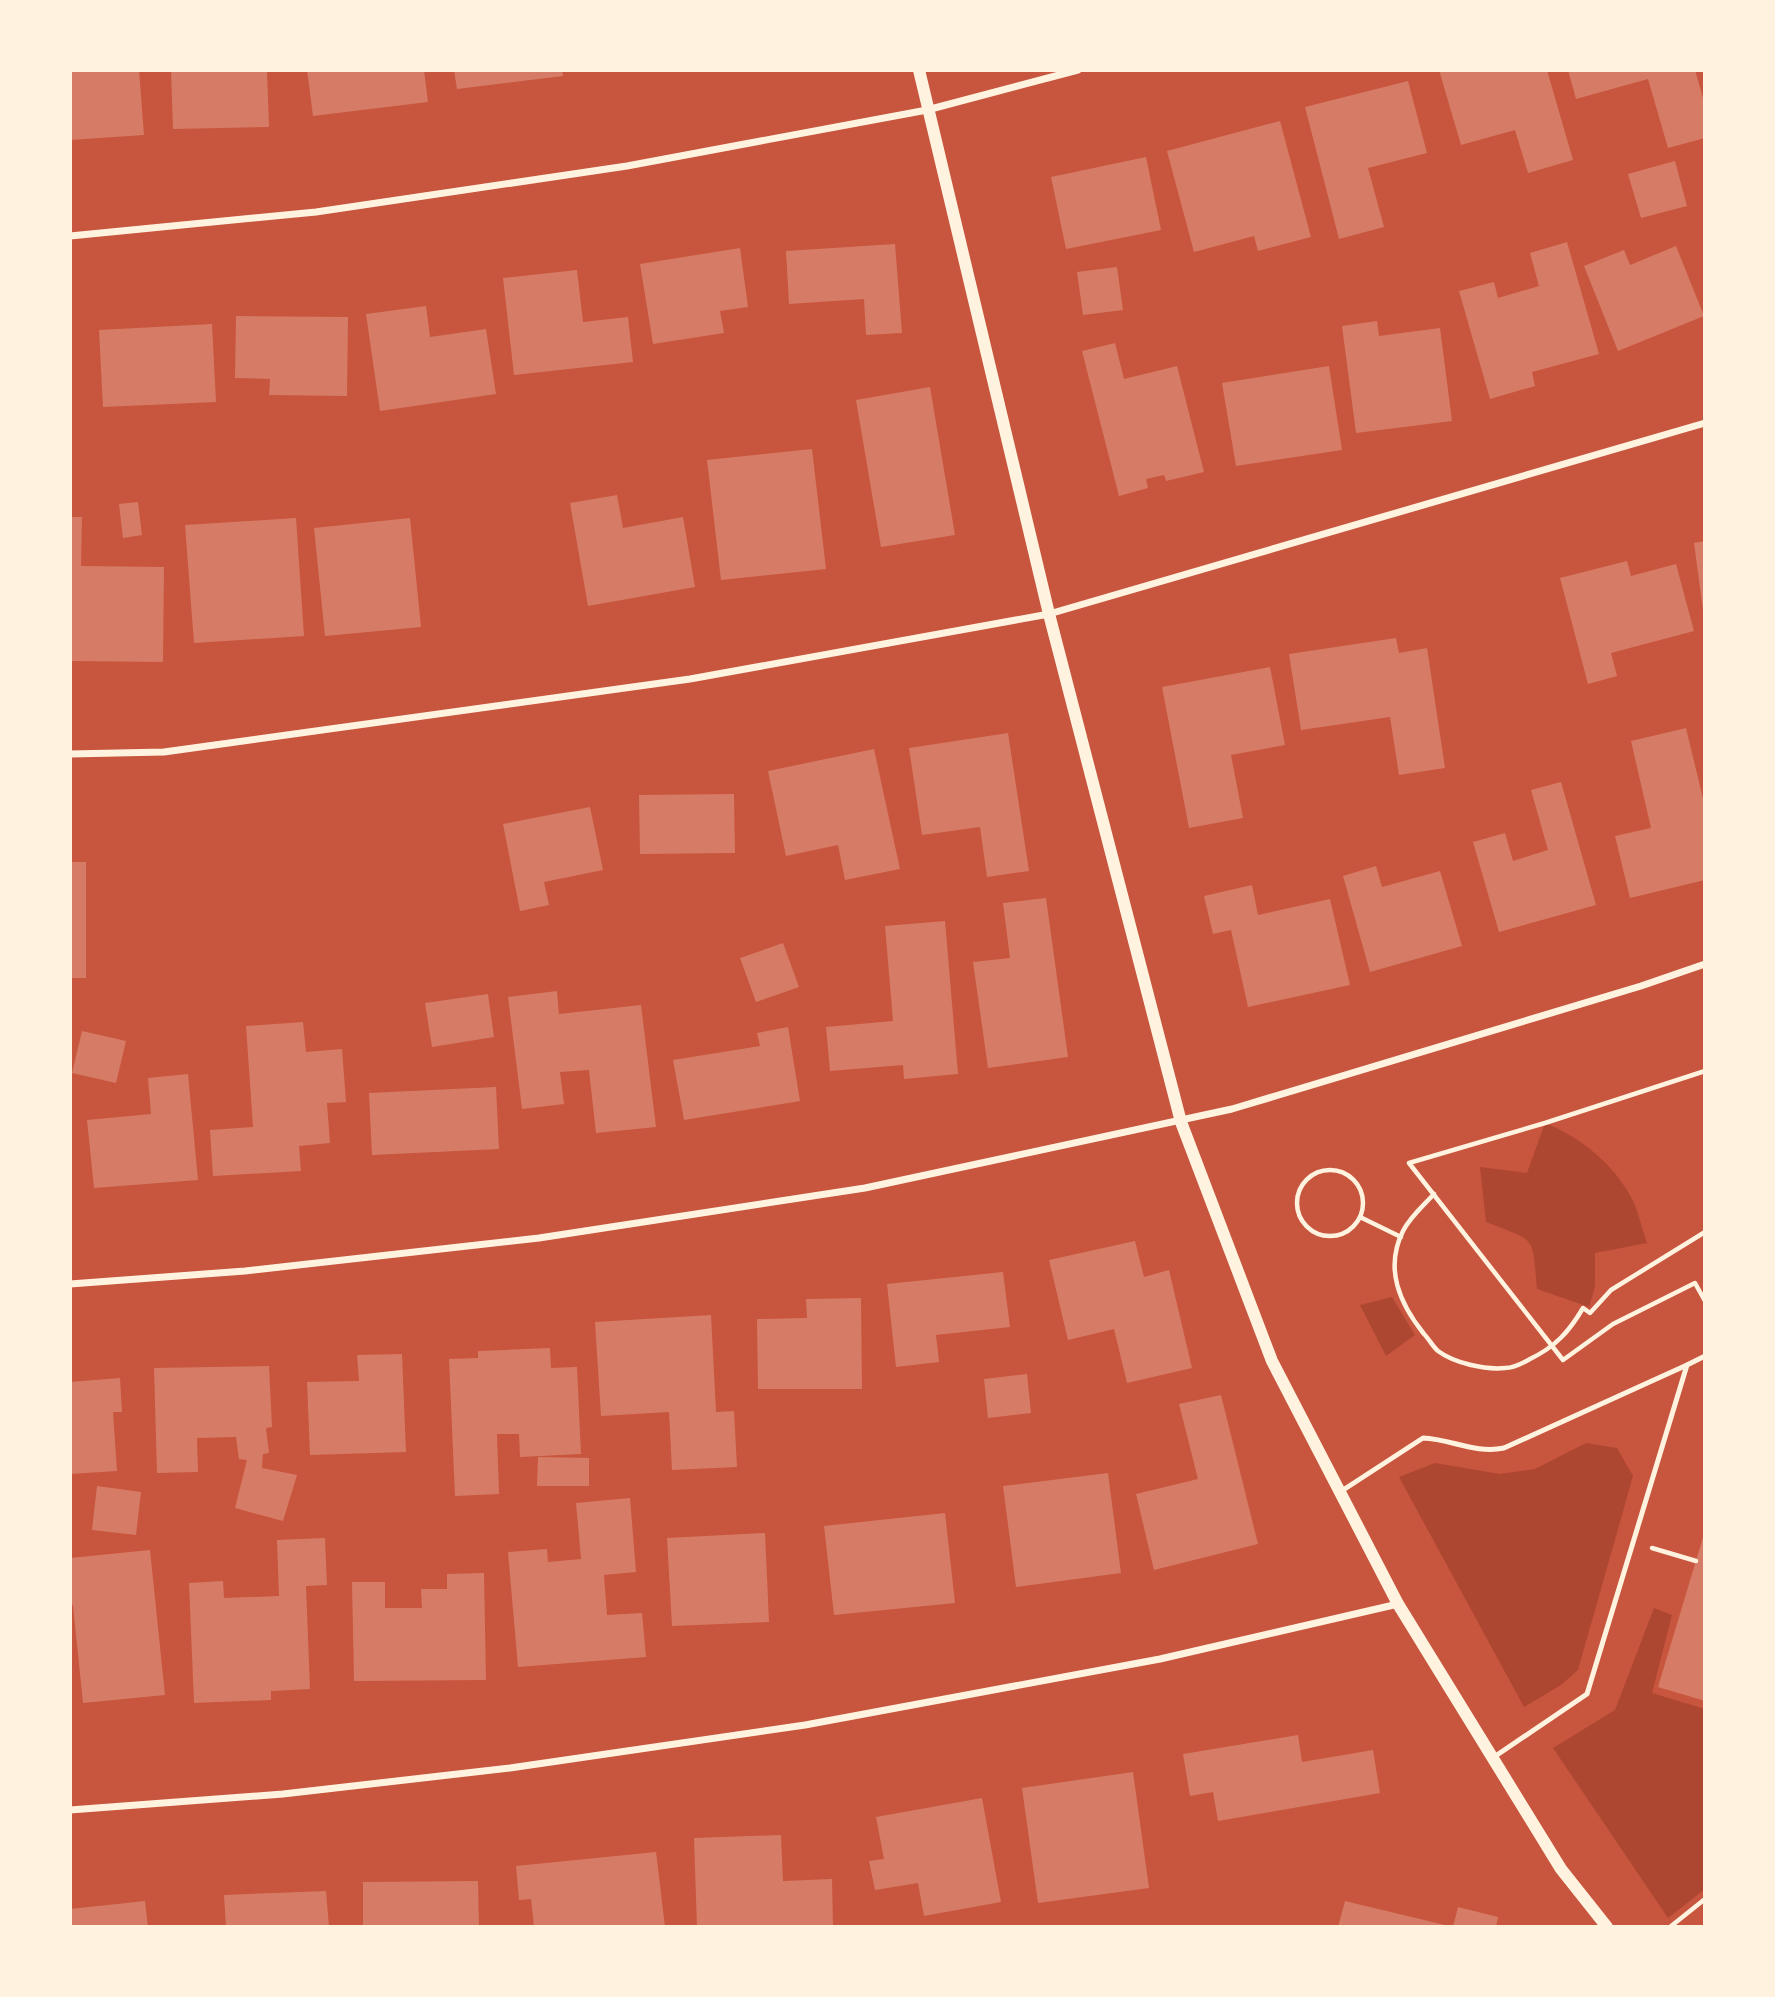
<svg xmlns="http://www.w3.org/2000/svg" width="1775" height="1997" viewBox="0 0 1775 1997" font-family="'Golos Text',sans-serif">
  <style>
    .green { fill: #ae4732 }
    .building { fill: #d67c66 }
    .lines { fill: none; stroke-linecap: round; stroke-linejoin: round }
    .path { stroke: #fff3e0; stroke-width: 4.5 }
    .service { stroke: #fff3e0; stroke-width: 5 }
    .minor { stroke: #fff3e0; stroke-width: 7 }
    .tertiary { stroke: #fff3e0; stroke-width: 12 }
  </style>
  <rect width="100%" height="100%" fill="#c8553d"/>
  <g class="green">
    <path d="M1545,1123C1581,1137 1616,1166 1633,1201C1639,1214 1642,1229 1647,1243L1595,1253V1287L1589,1307L1537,1289C1532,1234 1537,1242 1486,1222L1480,1167L1527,1173Z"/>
    <path d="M1392,1297L1415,1335L1386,1356L1360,1305Z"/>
    <path d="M1586,1443L1617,1448L1633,1476L1578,1670L1561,1685L1524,1707L1399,1477L1435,1463L1500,1474L1535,1469Z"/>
    <path d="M1654,1608L1672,1615L1652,1693L1705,1709V1889L1668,1918L1553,1748L1615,1710Z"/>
  </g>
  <g class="building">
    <path d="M70,70H139L144,135L70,140Z"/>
    <path d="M171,70H267L269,127L173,129Z"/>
    <path d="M307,70H424L428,102L313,116Z"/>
    <path d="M454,70H562L563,76L457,89Z"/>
    <path d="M1439,70H1547L1573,160L1528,173L1515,130L1461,145Z"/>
    <path d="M1568,70H1695L1705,105V138L1668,148L1648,79L1576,99Z"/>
    <path d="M1408,81L1427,153L1368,168L1384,227L1339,239L1305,107Z"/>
    <path d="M1280,121L1311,237L1258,251L1254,236L1194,252L1167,151Z"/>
    <path d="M1146,157L1161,230L1066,249L1051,177Z"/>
    <path d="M1675,161L1687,206L1641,218L1628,174Z"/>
    <path d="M1567,242L1599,354L1532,372L1535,386L1490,399L1459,291L1494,282L1498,298L1539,286L1530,253Z"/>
    <path d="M895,244L902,333L866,335L864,299L789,304L786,251Z"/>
    <path d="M1676,246L1704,316L1618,351L1584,266L1624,250L1630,265Z"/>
    <path d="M740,248L748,307L720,311L724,333L653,344L640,264Z"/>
    <path d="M1117,267L1123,310L1083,315L1077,272Z"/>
    <path d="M577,270L583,322L628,317L633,362L514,375L503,278Z"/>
    <path d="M426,306L430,337L486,329L496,394L380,411L366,314Z"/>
    <path d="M236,316L348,317L347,396L269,395L270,379L235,378Z"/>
    <path d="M1377,321L1379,336L1440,328L1452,421L1356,433L1342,326Z"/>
    <path d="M212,324L216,402L103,407L99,330Z"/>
    <path d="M1115,343L1124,379L1177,366L1204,472L1166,481L1164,475L1146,479L1148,488L1119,496L1082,351Z"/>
    <path d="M1329,366L1342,450L1236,466L1222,383Z"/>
    <path d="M930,387L955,535L881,547L856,400Z"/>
    <path d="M812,449L826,569L721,580L707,460Z"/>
    <path d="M617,495L623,528L683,517L695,587L588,606L570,503Z"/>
    <path d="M138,502L142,535L123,538L119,504Z"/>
    <path d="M70,517H82L81,566L164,567L163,662L70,661Z"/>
    <path d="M296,518L304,636L194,643L185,525Z"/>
    <path d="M410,518L421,627L325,636L314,528Z"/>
    <path d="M1705,541V609L1703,610L1694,543Z"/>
    <path d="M1627,561L1631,576L1676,564L1694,631L1611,653L1617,676L1588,684L1560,578Z"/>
    <path d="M1396,638L1399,653L1427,648L1445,768L1399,775L1390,717L1301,730L1289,654Z"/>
    <path d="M1270,667L1285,745L1231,755L1243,818L1189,828L1162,687Z"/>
    <path d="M1686,728L1705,807V880L1630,898L1615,836L1651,828L1631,741Z"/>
    <path d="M1008,733L1029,871L987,877L980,827L922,835L909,748Z"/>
    <path d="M874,749L900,869L845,880L838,845L786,856L768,771Z"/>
    <path d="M1561,782L1596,905L1499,932L1473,842L1505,833L1513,861L1548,850L1531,790Z"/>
    <path d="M734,794L735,853L640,854L639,795Z"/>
    <path d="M590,807L603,870L544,882L549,905L520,911L503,824Z"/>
    <rect x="70" y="862" width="16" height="116"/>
    <path d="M1376,866L1382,887L1440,871L1462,946L1370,972L1343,876Z"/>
    <path d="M1252,885L1258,915L1330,899L1350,985L1248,1007L1231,930L1213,934L1204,896Z"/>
    <path d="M1046,898L1068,1057L988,1068L973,962L1010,958L1003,903Z"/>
    <path d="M945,921L958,1074L904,1079L903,1065L830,1071L826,1027L893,1021L885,926Z"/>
    <path d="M783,943L799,987L756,1002L740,958Z"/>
    <path d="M557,991L559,1014L641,1005L656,1127L596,1133L589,1070L560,1072L564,1104L522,1109L508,997Z"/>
    <path d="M488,994L494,1037L432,1047L425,1003Z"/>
    <path d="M303,1022L306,1052L342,1049L346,1102L327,1103L330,1143L299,1146L301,1171L213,1176L210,1130L253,1127L246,1026Z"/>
    <path d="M788,1027L800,1101L684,1120L673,1060L760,1046L757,1033Z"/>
    <path d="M82,1031L126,1041L116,1083L72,1073Z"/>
    <path d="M188,1074L198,1180L94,1188L87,1120L151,1114L148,1078Z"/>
    <path d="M496,1087L499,1149L372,1155L369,1093Z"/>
    <path d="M1135,1241L1144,1277L1169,1270L1192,1368L1127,1383L1114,1329L1068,1340L1049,1260Z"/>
    <path d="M1003,1272L1010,1327L936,1335L939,1362L896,1367L887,1284Z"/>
    <path d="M861,1298L862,1389H758L757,1319L807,1318L806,1299Z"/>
    <path d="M711,1315L716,1412L734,1411L737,1467L672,1470L669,1412L601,1416L595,1322Z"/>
    <path d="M550,1348L551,1368L577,1367L581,1454L520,1457L519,1434H497L499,1494L455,1496L449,1359L478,1358V1351Z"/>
    <path d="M402,1354L406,1452L310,1455L307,1382L359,1381L357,1355Z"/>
    <path d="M269,1366L272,1427L266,1428L269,1453L263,1454L262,1468L297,1475L283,1521L235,1508L247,1460L239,1459L236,1437L197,1438L198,1472L157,1473L154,1368Z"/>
    <path d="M1027,1374L1031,1413L988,1418L984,1379Z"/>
    <path d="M120,1378L122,1412H113L117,1471L70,1474V1382Z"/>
    <path d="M1221,1395L1258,1544L1154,1570L1136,1494L1198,1479L1179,1404Z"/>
    <path d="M538,1457L589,1458V1486H537Z"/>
    <path d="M1108,1473L1121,1573L1016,1587L1003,1486Z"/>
    <path d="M97,1486L141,1492L136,1535L92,1530Z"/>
    <path d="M630,1498L636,1572L604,1575L607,1615L642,1613L646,1657L518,1667L508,1552L547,1549L548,1562L581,1559L576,1503Z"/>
    <path d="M945,1513L955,1603L834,1615L824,1526Z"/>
    <path d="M765,1533L769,1622L672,1626L667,1538Z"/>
    <path d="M1704,1534H1705V1701L1658,1687Z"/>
    <path d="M325,1538L327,1585L306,1586L310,1689L271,1691V1700L194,1703L189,1583L223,1581L224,1598L279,1596L277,1540Z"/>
    <path d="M150,1550L165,1695L83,1703L73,1605H70V1558Z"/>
    <path d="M484,1573L486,1680L354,1681L352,1582H385V1608H422L421,1589H447V1574Z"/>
    <path d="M1298,1735L1302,1762L1373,1750L1380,1793L1218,1821L1213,1792L1190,1796L1183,1754Z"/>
    <path d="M1133,1772L1149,1888L1038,1903L1022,1788Z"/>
    <path d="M982,1798L1001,1902L924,1916L918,1883L875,1890L869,1861L884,1859L876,1817Z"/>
    <path d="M781,1835L783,1881L832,1879L833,1927H697L694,1838Z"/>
    <path d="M656,1852L665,1927H534L531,1899L519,1900L516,1866Z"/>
    <path d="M478,1881L479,1927H363V1882Z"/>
    <path d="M326,1891L329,1927H226L224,1895Z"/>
    <path d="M145,1901L148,1927H70V1909Z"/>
    <path d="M1345,1901L1449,1926V1927H1338Z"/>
    <path d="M1458,1907L1498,1917L1496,1927H1453Z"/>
  </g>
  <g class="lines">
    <g class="path">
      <path d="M1705,1071L1545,1123L1409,1163L1563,1360L1613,1324L1695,1283L1705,1301"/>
      <circle cx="1330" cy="1203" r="33"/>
      <path d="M1434,1194C1423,1206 1410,1217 1403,1231C1384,1269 1400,1304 1424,1334C1429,1339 1433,1347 1438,1351C1454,1363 1485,1370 1505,1368C1513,1368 1523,1363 1530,1359C1555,1347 1569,1332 1583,1308L1590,1313L1611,1290L1705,1232"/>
      <path d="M1360,1217L1401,1237"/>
      <path d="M1652,1548L1696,1561"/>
      <path d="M1670,1927L1705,1899"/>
    </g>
    <g class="service">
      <path d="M1687,1365L1705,1356"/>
      <path d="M1340,1492L1423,1438C1451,1439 1475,1454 1504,1448L1687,1365L1587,1694L1494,1757"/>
    </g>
    <g class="minor">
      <path d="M70,236L316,212L627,166L927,110L1078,70"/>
      <path d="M70,754L164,752L690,679L1049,614L1705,423"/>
      <path d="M70,1284L245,1271L539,1238L865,1188L1232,1109L1641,986L1705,964"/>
      <path d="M70,1810L283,1794L510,1768L805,1725L1160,1659L1398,1604"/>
    </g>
    <path class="tertiary" d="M919,70L1049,614L1181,1122L1272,1361L1398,1604L1561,1869L1607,1927"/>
  </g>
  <rect width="1775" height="1997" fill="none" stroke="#fff3e0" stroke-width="144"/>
</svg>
